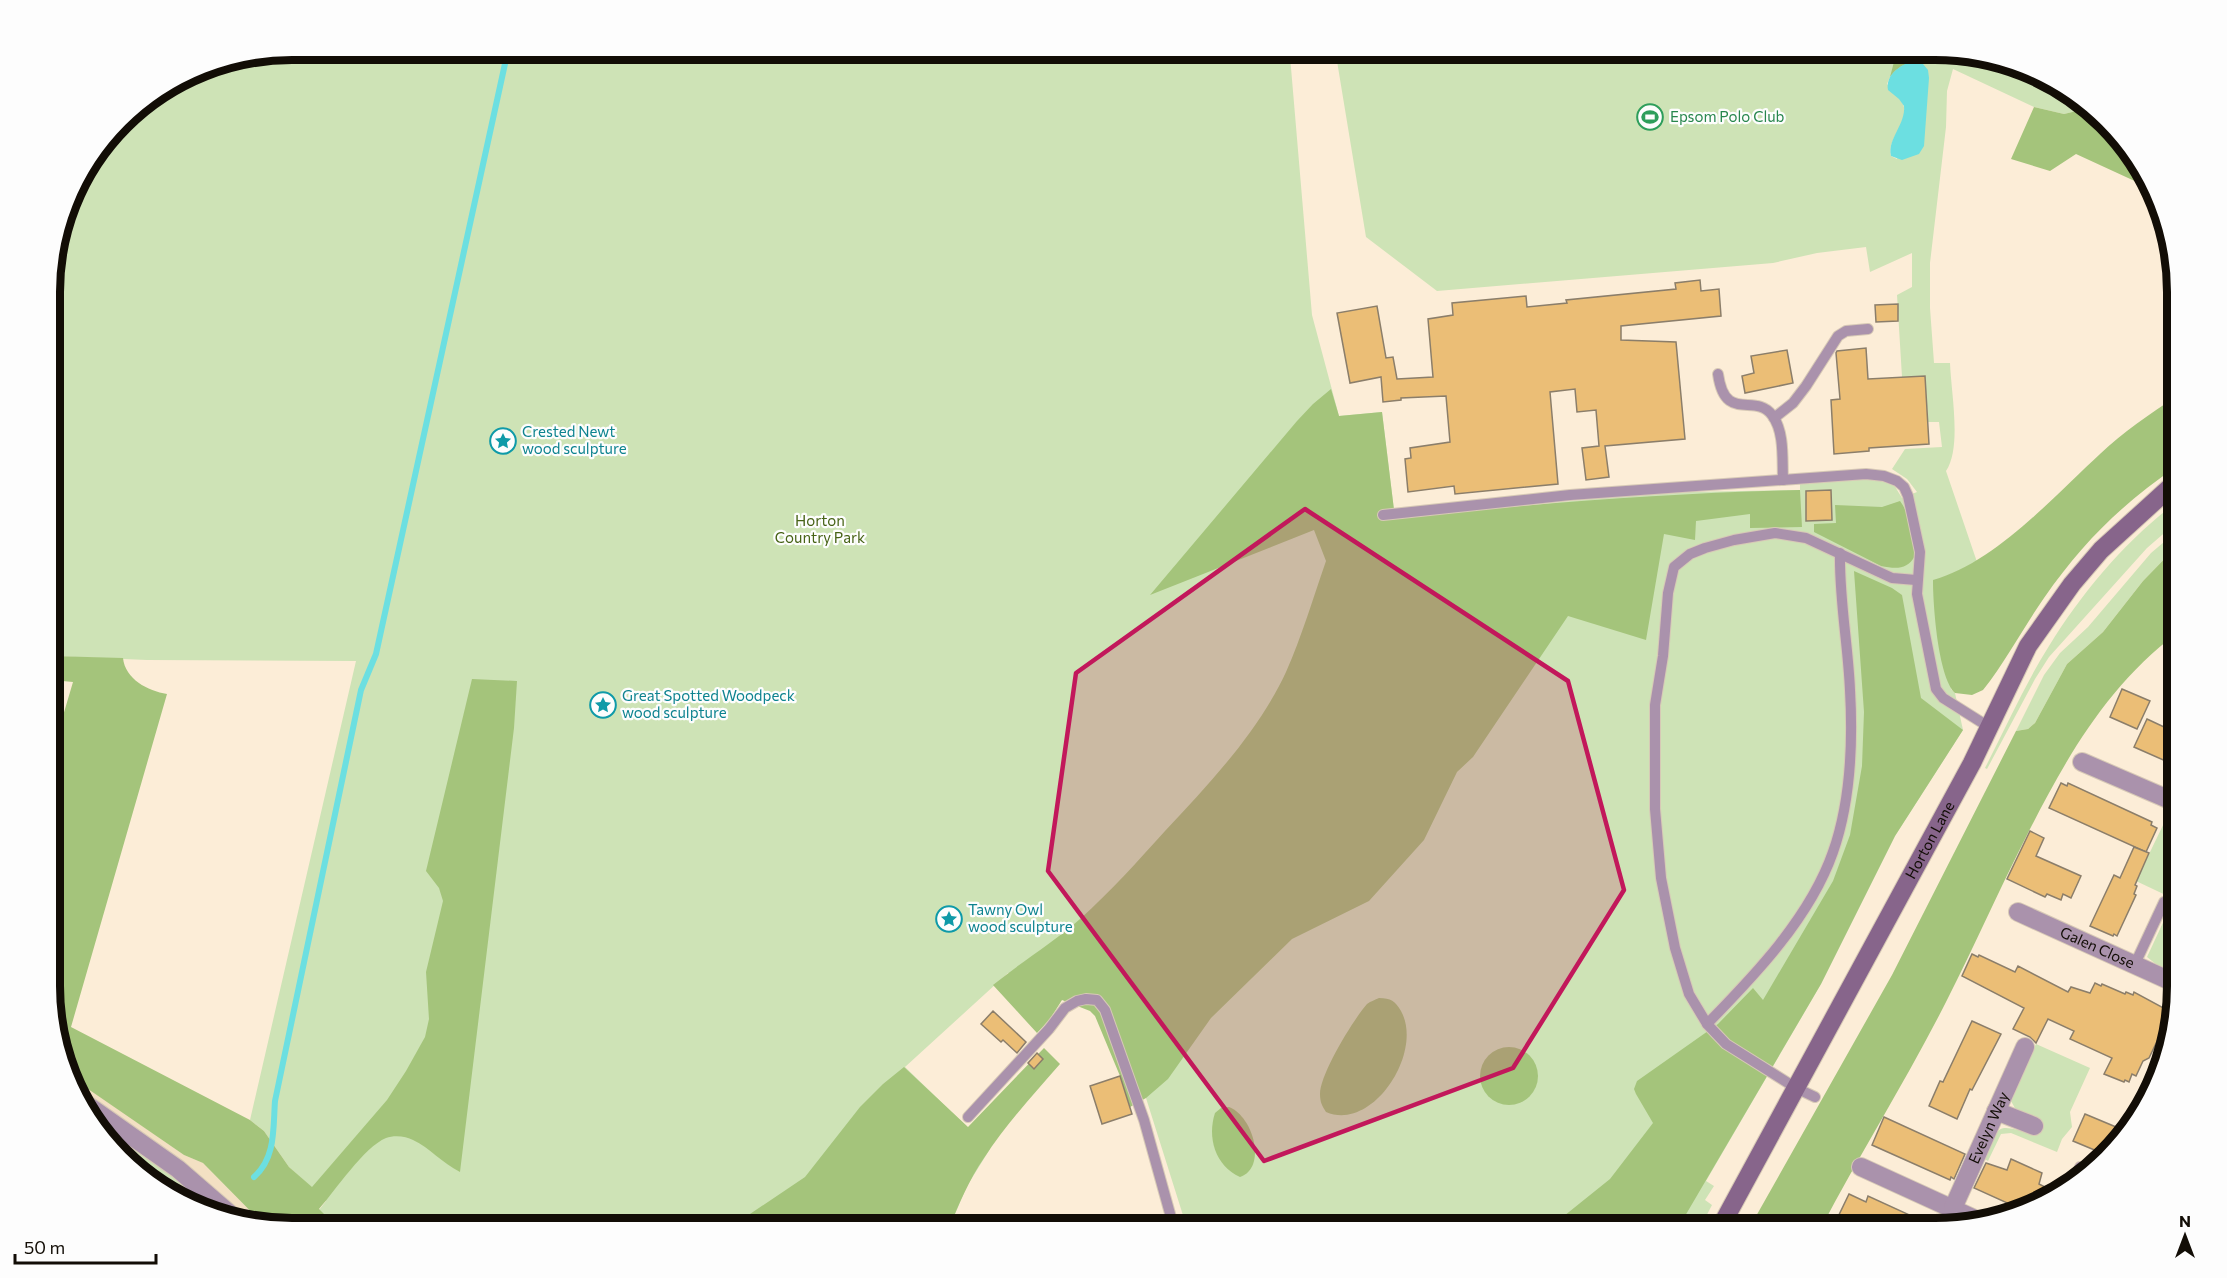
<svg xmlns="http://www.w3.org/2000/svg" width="2227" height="1278" viewBox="0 0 2227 1278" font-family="Commissioner,sans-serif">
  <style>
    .built { fill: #f3e0c3 }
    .green { fill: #cee3b6; fill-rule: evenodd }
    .forest { fill: #a4c47b }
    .water { fill: #6cdfe1 }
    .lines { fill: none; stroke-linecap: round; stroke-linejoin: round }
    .stream { stroke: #6cdfe1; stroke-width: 6 }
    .building { fill: #ebbe76; stroke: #8b7e6a; stroke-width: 1.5 }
    .lane-casing { stroke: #d7c9b6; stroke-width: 12 }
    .street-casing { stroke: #d7c9b6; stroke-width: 20 }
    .secondary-casing { stroke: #d7c9b6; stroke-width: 20 }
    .lane { stroke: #aa92ac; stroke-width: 10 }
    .street { stroke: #aa92ac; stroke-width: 18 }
    .secondary { stroke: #87658b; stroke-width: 18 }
    .marked { fill: #c2185b; fill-opacity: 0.2; stroke: #c2185b; stroke-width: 4.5; stroke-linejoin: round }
    .labels { text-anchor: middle; stroke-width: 4.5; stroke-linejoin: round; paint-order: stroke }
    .leisure-label { font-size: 15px; fill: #27864d; stroke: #fdfdfd; text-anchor: start }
    .culture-label { font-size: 15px; fill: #0d838f; stroke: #fdfdfd; text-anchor: start }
    .park-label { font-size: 15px; fill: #466215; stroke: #fdfdfd }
    .street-label { font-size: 15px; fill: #120d06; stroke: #fdfdfd }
    .rim { fill: none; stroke: #120d06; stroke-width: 8 }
  </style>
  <rect width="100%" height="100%" fill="#fcedd7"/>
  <path class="built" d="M75,1079L184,1155L203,1163L264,1225L229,1220L171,1196L90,1121Z"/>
  <g class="green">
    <path d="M292,50H1875L1874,64L1894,62L1913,50H1936L1998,58L2056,82L2085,109L2064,114L2034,107L1953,69L1947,91L1946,127L1930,263V308L1934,363H1950C1951,392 1962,448 1946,471L1977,562L1945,577L1951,689L1955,693L1963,730L1895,836L1821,984L1706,1181L1714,1186L1705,1200L1712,1205L1700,1228H1187L1146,1098L1112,1003L1008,973L905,1067L990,1149L967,1186L949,1228H338L319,1210L326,1201L289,1167L264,1131L250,1120L356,661L147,660L52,656V260L75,184L132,110L199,68ZM1336,55L1366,237L1437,291L1773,263L1817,253L1866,247L1870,272L1912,253V287L1897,295L1902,377L1925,376L1928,422H1939L1942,447L1905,449L1892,469L1907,479L1917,492L1902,498L1894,485L1879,479L1800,481V490L1690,492L1602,498L1395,518L1382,412L1339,416L1312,315L1290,56ZM1916,62L1897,159L1891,156C1886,139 1909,124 1904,107C1902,99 1892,90 1887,84C1892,70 1902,63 1916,62Z"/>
    <path d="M2177,502V522L2147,548L2049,657L2035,679L1987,769L1985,768C2006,727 2025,684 2049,646C2083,591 2126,540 2177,502Z"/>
    <path d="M2177,531V546L2143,581L2103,632L2067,664L2035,723L2028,729L2016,731L2044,675L2060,653L2088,627L2151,553Z"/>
    <path d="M2174,812H2177V975L2157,965L2147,957L2174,899L2136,881L2166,819Z"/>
    <path d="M2036,1044L2090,1068L2070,1112L2072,1127L2062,1139L2057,1152L2011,1133L2001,1134L1988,1161L1983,1158C2000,1122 1997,1124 2035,1135L2040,1121L2016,1110L2011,1101L2015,1087Z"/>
    <path d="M85,1107L188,1188L192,1198L206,1211L171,1196L90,1121Z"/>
  </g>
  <g class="forest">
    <path d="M1901,50H1925L1923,64C1910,60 1898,66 1890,77L1894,62Z"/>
    <path d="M2034,107L2064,114L2085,109L2137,157L2152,189L2076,154L2050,171L2011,159Z"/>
    <path d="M1331,389L1339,416L1382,412L1395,518C1530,504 1664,493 1800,490L1802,527L1750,528V514L1696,521L1695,540L1664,534L1646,640L1568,616L1473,757L1457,772L1424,840L1369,901L1292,939L1211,1018L1168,1079L1146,1098L1130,1107L1120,1076L1095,1016L1090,1011L1062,1000L1050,1019L1037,1033L993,985C1021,962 1053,943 1080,919C1110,892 1138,861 1165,831C1210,783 1258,732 1286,672C1302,636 1313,598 1326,561L1314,530L1150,595L1297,421L1313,404Z"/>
    <path d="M2177,396V466C2121,505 2083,542 2044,598C2023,628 2006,661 1983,690L1972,695L1955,693C1938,676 1933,605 1933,580C1995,563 2053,497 2100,454C2123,432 2150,414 2177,396Z"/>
    <path d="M1900,501C1911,516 1914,538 1915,556C1907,570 1896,569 1881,566L1814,532V524L1836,523L1835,505L1882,507Z"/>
    <path d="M2177,546V633C2107,686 2066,758 2027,835C1999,890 1974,947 1946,1002C1907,1079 1861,1152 1821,1228H1776L1755,1218L1892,975L2016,731L2028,729L2035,723L2067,664L2103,632L2143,581Z"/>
    <path d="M1854,571L1892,588L1902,595L1921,698L1963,730L1895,836L1821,984L1678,1228H1549L1610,1179L1653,1123L1636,1094L1634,1089L1637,1081L1718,1024L1753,988L1763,1000L1833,881L1850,835L1862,766L1864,712Z"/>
    <path d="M52,656L123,658C125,679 148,691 167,694L71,1027L250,1120L264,1131L289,1167L312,1187L387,1100L406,1071L425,1037L429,1019L426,972L443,901L439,888L426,871L472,679L517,681L514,728L460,1172C442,1163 430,1148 413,1140C406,1136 394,1135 386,1138C364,1147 335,1191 319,1209L338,1228H291L264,1225L203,1163L184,1155L75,1080L52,1018V753L73,682L52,680Z"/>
    <path d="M1379,998C1391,998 1395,1001 1401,1011C1424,1052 1373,1132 1326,1112C1322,1106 1320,1102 1320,1094C1320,1074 1353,1020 1367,1004C1371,1001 1375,1000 1379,998Z"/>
    <circle cx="1509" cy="1076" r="29"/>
    <path d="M1044,1048L1060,1064C1034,1094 1006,1124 984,1158C969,1180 959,1204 949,1228H734L744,1218L805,1177L860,1107L883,1084L904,1067L968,1127Z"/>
    <path d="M1229,1107C1254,1117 1267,1168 1240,1177C1215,1166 1207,1137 1215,1113L1221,1108Z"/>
  </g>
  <path class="water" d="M1907,63L1923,64L1928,70L1929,78L1924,146L1919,154L1902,160L1891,156C1887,139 1906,124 1904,106L1899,99L1888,90C1886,77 1895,69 1907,63Z"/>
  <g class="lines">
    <path class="stream" d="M254,1177C276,1158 273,1128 275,1101L361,690L376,654L508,50"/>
  </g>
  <g class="building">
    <path d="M1700,280L1701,291L1719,289L1721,316L1621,326V340L1676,342L1685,439L1605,446L1609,477L1586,480L1582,448L1599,446L1596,410L1577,412L1575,389L1550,392L1558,484L1455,494L1454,486L1408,492L1405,459L1411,458L1410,448L1450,442L1446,396L1401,398V400L1383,402L1381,377L1350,383L1337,313L1377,306L1386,358L1393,357L1397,379L1433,377L1428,319L1453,315L1452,303L1526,296L1527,307L1567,303L1566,300L1676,289L1675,283Z"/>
    <path d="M1898,304V321L1876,322L1875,305Z"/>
    <path d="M1866,348L1868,379L1925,376L1929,444L1869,448V451L1834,454L1831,400L1840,399L1836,353L1837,351Z"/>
    <path d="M1787,350L1793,383L1745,393L1742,376L1754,373L1751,356Z"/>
    <path d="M1831,490L1832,520L1806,521V491Z"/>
    <path d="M2122,689L2150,701L2137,729L2110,717Z"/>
    <path d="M2147,719L2177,733V766L2134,747Z"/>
    <path d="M2061,783L2067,786L2068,783L2152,822L2151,825L2157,828L2146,852L2049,808Z"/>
    <path d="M2030,831L2044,838L2036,856L2081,876L2071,898L2063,894L2061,900L2047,894L2045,897L2007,879Z"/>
    <path d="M2134,847L2149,853L2135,885L2137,886L2134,894L2136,895L2117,936L2114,934L2113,936L2090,926L2114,875L2120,878Z"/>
    <path d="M1972,954L1978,957L1979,955L2015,972L2018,966L2068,992L2071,987L2090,993L2095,983L2101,986L2102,984L2125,994L2126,992L2133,995L2134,992L2171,1012L2149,1058L2143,1061L2136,1076L2132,1074L2129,1082L2125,1080L2124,1082L2104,1074L2112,1058L2070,1039L2074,1031L2048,1019L2036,1043L2030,1037L2013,1029L2024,1008L1962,976Z"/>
    <path d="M993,1011L1026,1042L1017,1053L1003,1040L1001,1042L981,1024Z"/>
    <path d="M1972,1021L2001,1034L1972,1090L1970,1089L1957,1119L1929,1106L1940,1081L1943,1082Z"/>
    <path d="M1037,1053L1043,1059L1034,1069L1028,1063Z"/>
    <path d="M1120,1076L1132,1114L1102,1124L1090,1086Z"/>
    <path d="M2085,1114L2116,1127L2104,1154L2073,1141Z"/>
    <path d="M1884,1117L1965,1154L1954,1179L1951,1177L1950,1180L1872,1145Z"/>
    <path d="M2011,1159L2042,1173L2039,1184L2051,1190L2046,1199L2016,1207L1974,1188L1986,1163L2007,1170Z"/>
    <path d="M1849,1194L1866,1202L1868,1196L1914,1217L1909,1228H1857L1837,1219Z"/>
  </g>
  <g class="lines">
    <g class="lane-casing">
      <g id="lane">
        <path d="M1718,374C1725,424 1755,392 1772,415C1785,432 1782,460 1783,480"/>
        <path d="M1774,418L1793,403L1806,386L1838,336L1846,331L1868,329"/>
        <path d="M1383,515L1570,495L1866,474L1884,476L1897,481L1904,487L1908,496L1920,552L1917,594L1936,689L1943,698L1989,727"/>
        <path d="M2135,964L2164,902"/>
        <path d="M1707,1024C1754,976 1810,918 1833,852C1851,801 1853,743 1850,690C1848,644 1839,598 1840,553"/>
        <path d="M1815,1097L1796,1088L1726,1044L1707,1024L1689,994L1675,948L1661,878L1655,809V705L1663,656L1668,593L1674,567L1690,554L1705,548L1734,540L1775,533L1806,538L1892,578L1916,580"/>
        <path d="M968,1117L1049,1029L1065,1008L1077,1001L1086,999L1097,1000L1105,1010L1144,1120L1174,1228"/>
        <path d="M2072,1184L2080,1167"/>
      </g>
    </g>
    <g class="street-casing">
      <g id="street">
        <path d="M2082,762L2177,803"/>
        <path id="s1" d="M2018,912L2177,984"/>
        <path d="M83,1102L178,1169L238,1221"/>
        <path d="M1996,1111L2034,1126"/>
        <path d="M1861,1167L1977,1220"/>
        <path id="s2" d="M1953,1208L2025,1047"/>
      </g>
    </g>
    <g class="secondary-casing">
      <g id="secondary">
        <path id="s3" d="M1720,1228L1972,763L2028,646L2072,584L2101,550L2177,481"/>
      </g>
    </g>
    <use href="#lane" class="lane"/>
    <use href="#street" class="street"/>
    <use href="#secondary" class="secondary"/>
  </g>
  <path class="marked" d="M1305,509L1568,681L1624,890L1513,1068L1264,1161L1048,871L1076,673Z"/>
  <defs>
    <g id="stadium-ring" transform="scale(1.35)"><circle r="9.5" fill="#fdfdfd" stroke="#2e9e5b" stroke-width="1.5"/><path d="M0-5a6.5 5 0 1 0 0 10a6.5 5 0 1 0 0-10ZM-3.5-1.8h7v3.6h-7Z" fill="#2e9e5b"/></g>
    <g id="sight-ring" transform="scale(1.35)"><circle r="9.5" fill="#fdfdfd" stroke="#0f9aa8" stroke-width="1.5"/><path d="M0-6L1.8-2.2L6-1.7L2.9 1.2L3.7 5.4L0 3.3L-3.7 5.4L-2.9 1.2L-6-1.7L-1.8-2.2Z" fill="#0f9aa8"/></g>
  </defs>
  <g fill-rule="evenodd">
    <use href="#stadium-ring" x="1650" y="117"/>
    <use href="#sight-ring" x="503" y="441"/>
    <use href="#sight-ring" x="603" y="705"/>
    <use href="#sight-ring" x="949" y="919"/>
  </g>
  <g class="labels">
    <g class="leisure-label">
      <text x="1670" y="122">Epsom Polo Club</text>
    </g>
    <g class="culture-label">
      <text x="522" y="437">Crested Newt<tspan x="522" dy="17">wood sculpture</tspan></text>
      <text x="622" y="701">Great Spotted Woodpeck<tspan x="622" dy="17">wood sculpture</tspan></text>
      <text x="968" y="915">Tawny Owl<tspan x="968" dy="17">wood sculpture</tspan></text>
    </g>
    <g class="park-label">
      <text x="820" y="526">Horton<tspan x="820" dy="17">Country Park</tspan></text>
    </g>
    <g class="street-label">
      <text dy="5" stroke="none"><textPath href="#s3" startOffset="441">Horton Lane</textPath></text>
      <text dy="5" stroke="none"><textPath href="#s1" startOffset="87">Galen Close</textPath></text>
      <text dy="5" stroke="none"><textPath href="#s2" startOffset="88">Evelyn Way</textPath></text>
    </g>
  </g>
  <path d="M0 0H2227V1278H0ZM292 60H1935A232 232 0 0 1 2167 292V986A232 232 0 0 1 1935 1218H292A232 232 0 0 1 60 986V292A232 232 0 0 1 292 60Z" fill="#fdfdfd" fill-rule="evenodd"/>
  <path class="rim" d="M292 60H1935A232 232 0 0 1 2167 292V986A232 232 0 0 1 1935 1218H292A232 232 0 0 1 60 986V292A232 232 0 0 1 292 60Z"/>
  <g transform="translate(2185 1236)" stroke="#fdfdfd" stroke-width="4.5" paint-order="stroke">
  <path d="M0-4.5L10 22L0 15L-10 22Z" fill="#120d06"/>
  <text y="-9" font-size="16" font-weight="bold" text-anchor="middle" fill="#120d06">N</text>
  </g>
  <path d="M15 1254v9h141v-9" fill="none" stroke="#120d06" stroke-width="3"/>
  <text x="24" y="1254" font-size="18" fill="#120d06" stroke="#fdfdfd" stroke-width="4.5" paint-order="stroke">50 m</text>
</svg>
